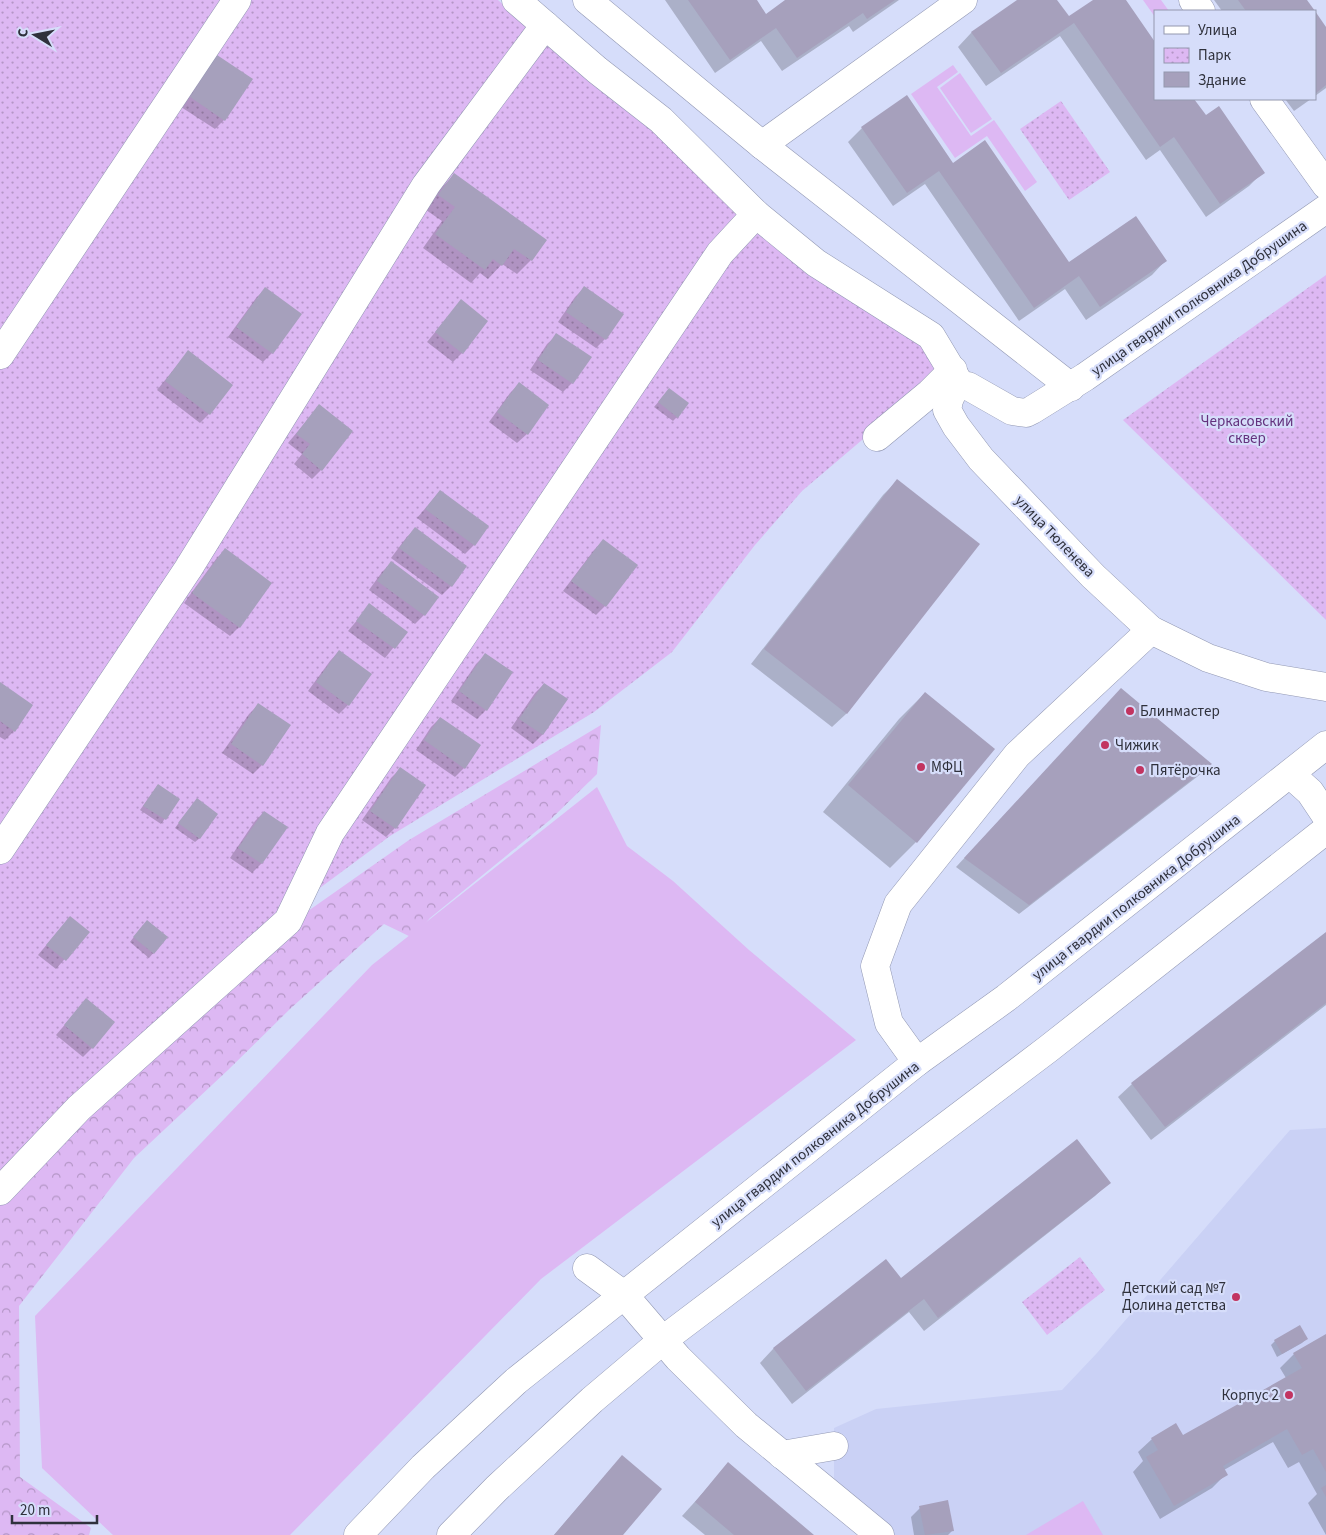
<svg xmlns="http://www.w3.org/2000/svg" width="1326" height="1535" viewBox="0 0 1326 1535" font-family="'Source Sans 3',sans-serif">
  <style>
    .built { fill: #cad1f5 }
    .grass { fill: #ddb8f3 }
    .forest { fill: url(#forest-crowns) }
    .park { fill: url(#park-dots) }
    .shadow { fill: #0003 }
    .building { fill: #a6a0bc }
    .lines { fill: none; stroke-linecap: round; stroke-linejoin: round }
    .minor-casing { stroke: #9298b3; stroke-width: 29 }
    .minor { stroke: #fff; stroke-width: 28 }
    .poi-dot { fill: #c23460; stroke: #d6ddfa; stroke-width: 2 }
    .labels { text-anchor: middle; stroke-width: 4.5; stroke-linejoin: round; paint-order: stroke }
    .street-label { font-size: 15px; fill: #2f313c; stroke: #d6ddfa }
    .park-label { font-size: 15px; fill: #64327e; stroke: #d6ddfa }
    .poi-label { font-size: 15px; fill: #2f313c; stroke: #d6ddfa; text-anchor: start }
  </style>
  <defs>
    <pattern id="forest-crowns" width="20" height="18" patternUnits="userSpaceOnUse" patternTransform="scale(1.25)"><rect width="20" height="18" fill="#ddb8f3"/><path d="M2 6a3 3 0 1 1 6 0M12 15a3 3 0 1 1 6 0" fill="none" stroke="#b496c6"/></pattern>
    <pattern id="park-dots" width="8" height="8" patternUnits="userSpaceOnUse" patternTransform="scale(1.25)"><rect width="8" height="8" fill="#ddb8f3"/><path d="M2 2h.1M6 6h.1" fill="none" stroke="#b496c6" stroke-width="1.8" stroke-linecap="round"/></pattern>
  </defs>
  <rect width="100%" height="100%" fill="#d6ddfa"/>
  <path class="built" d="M1326,1128V1535H894L834,1484V1428L876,1409L1062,1390L1097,1353L1290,1130Z"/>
  <g class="grass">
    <path d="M1143,0H1161L1169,11H1155V17Z"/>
    <path d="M953,65L958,72L937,87L971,136L994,120L1037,182L1025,191L987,136L955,158L911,94Z"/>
    <path d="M960,73L992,119L971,133L940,88Z"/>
    <path d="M597,787L627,846L673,881L749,950L856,1040L541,1279L290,1535H113L42,1468L35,1316L372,965Z"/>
    <path d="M1083,1501L1103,1535H1026Z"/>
  </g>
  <path class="forest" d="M601,725L597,774L550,820L430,918L413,938L384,924L290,1009L228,1070L134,1158L19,1306L20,1477L91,1528L89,1535H0V1197L291,923L409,840Z"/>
  <g class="park">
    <path d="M0,0H498L552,50L604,76L948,357L922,389L802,491L755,545L672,652L594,712L390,836L278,919L0,1180Z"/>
    <path d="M1061,101L1110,172L1069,200L1020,129Z"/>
    <path d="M1326,275V620L1123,420Z"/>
    <path d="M1080,1257L1105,1290L1047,1335L1022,1302Z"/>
  </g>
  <g class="shadow">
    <path d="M665,0H755L766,15L788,0H899L853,32L849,26L782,71L761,41L715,73Z"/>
    <path d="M1019,0H1056L1069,18L1095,0H1124L1155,99H1192L1205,117L1263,172L1249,186L1206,217L1160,150L1146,160L1060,36L986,86L958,47L971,33Z"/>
    <path d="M1214,0H1305L1313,11H1222Z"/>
    <path d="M1315,14L1326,29V88L1315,96Z"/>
    <path d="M217,57L224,120L215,129L181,107L208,66Z"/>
    <path d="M1285,99H1311L1294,111Z"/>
    <path d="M862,128L953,164L1069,264L1165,261L1152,275L1086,320L1065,289L1019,321L925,184L893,206L848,142Z"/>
    <path d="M454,175L545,240L531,260L517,274L502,264L488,279L480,273L471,283L423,248L442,221L426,210L440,189Z"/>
    <path d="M584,288L605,339L596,348L558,322L575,297Z"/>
    <path d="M265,289L272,353L263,362L228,337L256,298Z"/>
    <path d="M461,301L462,353L453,362L427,342Z"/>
    <path d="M557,335L572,383L563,392L530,370L547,344Z"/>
    <path d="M188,352L231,385L209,414L200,423L157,390Z"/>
    <path d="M519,384L527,434L517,443L489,422L510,393Z"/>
    <path d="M665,394L677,417L673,421L654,407Z"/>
    <path d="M319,406L321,470L312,479L294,464L302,454L288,443Z"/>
    <path d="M897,481L978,544L846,714L832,727L751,664L883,495Z"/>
    <path d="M440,491L474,545L465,554L417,518Z"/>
    <path d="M415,529L465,566L451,586L442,595L391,558L406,538Z"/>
    <path d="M603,541L636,565L605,606L596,615L563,591L594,550Z"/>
    <path d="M225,550L239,627L230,636L184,603L216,559Z"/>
    <path d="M391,563L437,597L424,615L415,624L369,590L382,572Z"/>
    <path d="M370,605L406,632L385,658L348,631Z"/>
    <path d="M339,651L348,705L339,714L308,691L330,661Z"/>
    <path d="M485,655L486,710L477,719L451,701L476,664Z"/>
    <path d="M0,684L14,731L5,740L0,737Z"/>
    <path d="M544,684L566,699L542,735L533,744L511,728L535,693Z"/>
    <path d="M925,693L993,749L916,842L890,868L823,812L899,719Z"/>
    <path d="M1112,699L1210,764L1202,773L1019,914L956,867Z"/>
    <path d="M258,705L262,765L253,774L222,753L249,714Z"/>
    <path d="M440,718L464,768L455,777L416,750L431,727Z"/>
    <path d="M400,769L395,828L386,837L362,820L391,778Z"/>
    <path d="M158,785L179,799L161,824L140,810Z"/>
    <path d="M193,804L200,838L195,842L175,828Z"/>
    <path d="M264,812L286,827L261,864L252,873L230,858L255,821Z"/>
    <path d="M70,917L88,932L56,969L38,955Z"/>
    <path d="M143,925L167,937L149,958L130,942Z"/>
    <path d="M1326,934V1005L1151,1140L1118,1097L1132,1084Z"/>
    <path d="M86,1000L92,1048L83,1057L56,1035Z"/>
    <path d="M1109,1182L1095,1196L924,1331L909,1312L792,1404L760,1363L773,1349L886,1261L901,1280Z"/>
    <path d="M1326,1335V1535L1308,1503L1317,1494L1299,1462L1288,1468L1273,1442L1224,1470L1226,1474L1212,1488L1160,1519L1133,1472L1143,1461L1138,1452L1152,1439L1183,1437L1286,1378L1280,1368L1294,1354Z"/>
    <path d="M1306,1339L1302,1343L1277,1357L1271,1345L1275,1341Z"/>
    <path d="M622,1457L621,1535H554L609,1471Z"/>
    <path d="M729,1464L812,1535H705L682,1516Z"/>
    <path d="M920,1508L953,1530L948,1535H914L911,1517Z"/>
  </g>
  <g class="building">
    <path d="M688,0H757L766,14L785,0H895L867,19L863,13L797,58L776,28L730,60Z"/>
    <path d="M1017,0H1057L1069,16L1093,0H1126L1155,42V99H1194L1206,115L1219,106L1265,173L1220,204L1174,137L1160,147L1074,23L1001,73L971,32Z"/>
    <path d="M1238,0H1307L1315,11H1246Z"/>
    <path d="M1315,11L1326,27V85L1315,94Z"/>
    <path d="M217,55L253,79L225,121L190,97Z"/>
    <path d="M907,95L953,163L985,140L1069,262L1136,216L1167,261L1100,307L1079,276L1034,308L939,171L907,193L861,127Z"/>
    <path d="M454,173L547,240L532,261L514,249L502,266L493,259L485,270L435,234L455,207L438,195Z"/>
    <path d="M584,286L624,314L606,340L566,312Z"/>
    <path d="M265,287L302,314L273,354L236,327Z"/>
    <path d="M461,299L488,321L463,354L435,332Z"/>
    <path d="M556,333L592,357L573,384L538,360Z"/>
    <path d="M188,350L233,385L210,415L165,381Z"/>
    <path d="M519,382L549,405L528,435L497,412Z"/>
    <path d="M669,388L689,403L678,418L658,402Z"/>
    <path d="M319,404L353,431L322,471L302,454L310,444L296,434Z"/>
    <path d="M897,479L980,544L847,714L764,649Z"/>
    <path d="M440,490L489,526L475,546L425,509Z"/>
    <path d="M415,527L467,566L452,587L399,548Z"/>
    <path d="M603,539L638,565L606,607L571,581Z"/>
    <path d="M225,548L272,583L240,628L192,593Z"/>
    <path d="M391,561L439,597L425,616L377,581Z"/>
    <path d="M369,603L408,632L395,649L356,621Z"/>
    <path d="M339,650L372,674L349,706L316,682Z"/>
    <path d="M485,653L513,672L487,711L459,691Z"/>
    <path d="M0,682L33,705L15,732L0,721Z"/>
    <path d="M544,683L568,699L543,735L519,719Z"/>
    <path d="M1121,688L1212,764L1029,905L964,858Z"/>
    <path d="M925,692L995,749L917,843L848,785Z"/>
    <path d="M258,703L291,725L263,766L231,744Z"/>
    <path d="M440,717L481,745L465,769L424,740Z"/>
    <path d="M400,767L426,785L396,829L370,811Z"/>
    <path d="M158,784L180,799L166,820L143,806Z"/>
    <path d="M197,798L218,814L200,839L178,823Z"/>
    <path d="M264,811L288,827L262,864L238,848Z"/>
    <path d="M70,916L90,932L66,961L46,945Z"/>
    <path d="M147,920L168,937L154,954L133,937Z"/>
    <path d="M1326,932V1003L1165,1127L1131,1083Z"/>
    <path d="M86,998L115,1022L93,1049L64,1025Z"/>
    <path d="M1077,1139L1111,1183L938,1318L924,1299L806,1391L773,1348L886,1259L901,1278Z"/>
    <path d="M1300,1325L1308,1339L1282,1354L1274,1340Z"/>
    <path d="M1326,1334V1472L1313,1449L1302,1455L1287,1429L1223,1466L1228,1475L1174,1506L1146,1457L1158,1450L1151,1438L1176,1423L1183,1435L1302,1368L1293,1353Z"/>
    <path d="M622,1455L662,1489L623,1535H554Z"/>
    <path d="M728,1462L742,1474L814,1535H734L695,1502Z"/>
    <path d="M1326,1485V1497L1321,1488Z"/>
    <path d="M948,1500L954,1531L925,1535L919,1506Z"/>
  </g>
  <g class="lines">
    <g class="minor-casing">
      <g id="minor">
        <path d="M516,0L597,70L661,120L756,214L816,263L931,336L961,386"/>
        <path d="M587,0L762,145L1071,387"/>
        <path d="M1193,0L1201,11"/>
        <path d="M1264,99L1326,185"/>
        <path d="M762,145L963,0"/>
        <path d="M1326,209L1085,377L1032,410L1026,413L1012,411L968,386H961L953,391L949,400L947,410L956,426L981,459L1093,576L1151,630L1208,658L1266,677L1326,687"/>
        <path d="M0,355L237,0"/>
        <path d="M877,437L930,393L953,370"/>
        <path d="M1291,775L1310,792L1326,816"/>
        <path d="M0,850L188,569L426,185L545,25"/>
        <path d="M917,1062L889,1023L875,966L898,904L1017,755L1151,630"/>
        <path d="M0,1191L79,1108L288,921L330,833L720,253L756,214"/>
        <path d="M587,1268L624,1295L678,1358L746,1425L880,1535"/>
        <path d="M782,1455L834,1446"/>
        <path d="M358,1535L423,1467L516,1381L917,1062L1006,998L1326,745"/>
        <path d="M451,1535L497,1488L592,1400L663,1340L1048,1049L1326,830"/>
      </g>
    </g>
    <use href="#minor" class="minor"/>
  </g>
  <g class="poi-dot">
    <circle cx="1130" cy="711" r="5"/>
    <circle cx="1105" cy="745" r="5"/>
    <circle cx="921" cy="767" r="5"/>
    <circle cx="1140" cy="770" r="5"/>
    <circle cx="1236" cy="1297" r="5"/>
    <circle cx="1289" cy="1395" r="5"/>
  </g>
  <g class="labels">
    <g class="street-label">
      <text transform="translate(1199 298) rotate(-35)" y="5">улица гвардии полковника Добрушина</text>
      <text transform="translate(1055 536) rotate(46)" y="5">улица Тюленева</text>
      <text transform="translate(1136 897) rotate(-38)" y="5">улица гвардии полковника Добрушина</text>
      <text transform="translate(815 1144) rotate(-38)" y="5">улица гвардии полковника Добрушина</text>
    </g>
    <g class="park-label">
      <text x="1247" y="426">Черкасовский<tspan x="1247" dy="17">сквер</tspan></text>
    </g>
    <g class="poi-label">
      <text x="1140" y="716">Блинмастер</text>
      <text x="1115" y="750">Чижик</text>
      <text x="931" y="772">МФЦ</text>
      <text x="1150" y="775">Пятёрочка</text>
      <text x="1226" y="1293" text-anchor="end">Детский сад №7<tspan x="1226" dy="17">Долина детства</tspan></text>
      <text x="1279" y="1400" text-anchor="end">Корпус 2</text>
    </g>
  </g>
  <rect x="1154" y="10" width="162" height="90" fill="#d6ddfa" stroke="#9398ae"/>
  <rect x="1164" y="26" width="25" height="8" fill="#ffffff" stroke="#9398ae"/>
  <text x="1198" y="35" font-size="15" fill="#2f313c">Улица</text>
  <rect x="1164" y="48" width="25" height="15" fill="url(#park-dots)" stroke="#9398ae"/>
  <text x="1198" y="60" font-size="15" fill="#2f313c">Парк</text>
  <rect x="1164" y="72" width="25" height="15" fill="#a6a0bc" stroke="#9398ae"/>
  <text x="1198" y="85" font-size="15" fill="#2f313c">Здание</text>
  <g transform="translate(35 35) rotate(280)" stroke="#d6ddfa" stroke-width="4" paint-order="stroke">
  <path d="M0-4L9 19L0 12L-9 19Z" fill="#2f313c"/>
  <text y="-8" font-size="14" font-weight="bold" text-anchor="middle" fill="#2f313c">С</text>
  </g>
  <path d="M12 1515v8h85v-8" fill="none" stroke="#2f313c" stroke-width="2.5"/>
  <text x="20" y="1515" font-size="15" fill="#2f313c" stroke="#d6ddfa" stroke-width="4" paint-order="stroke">20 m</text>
</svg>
